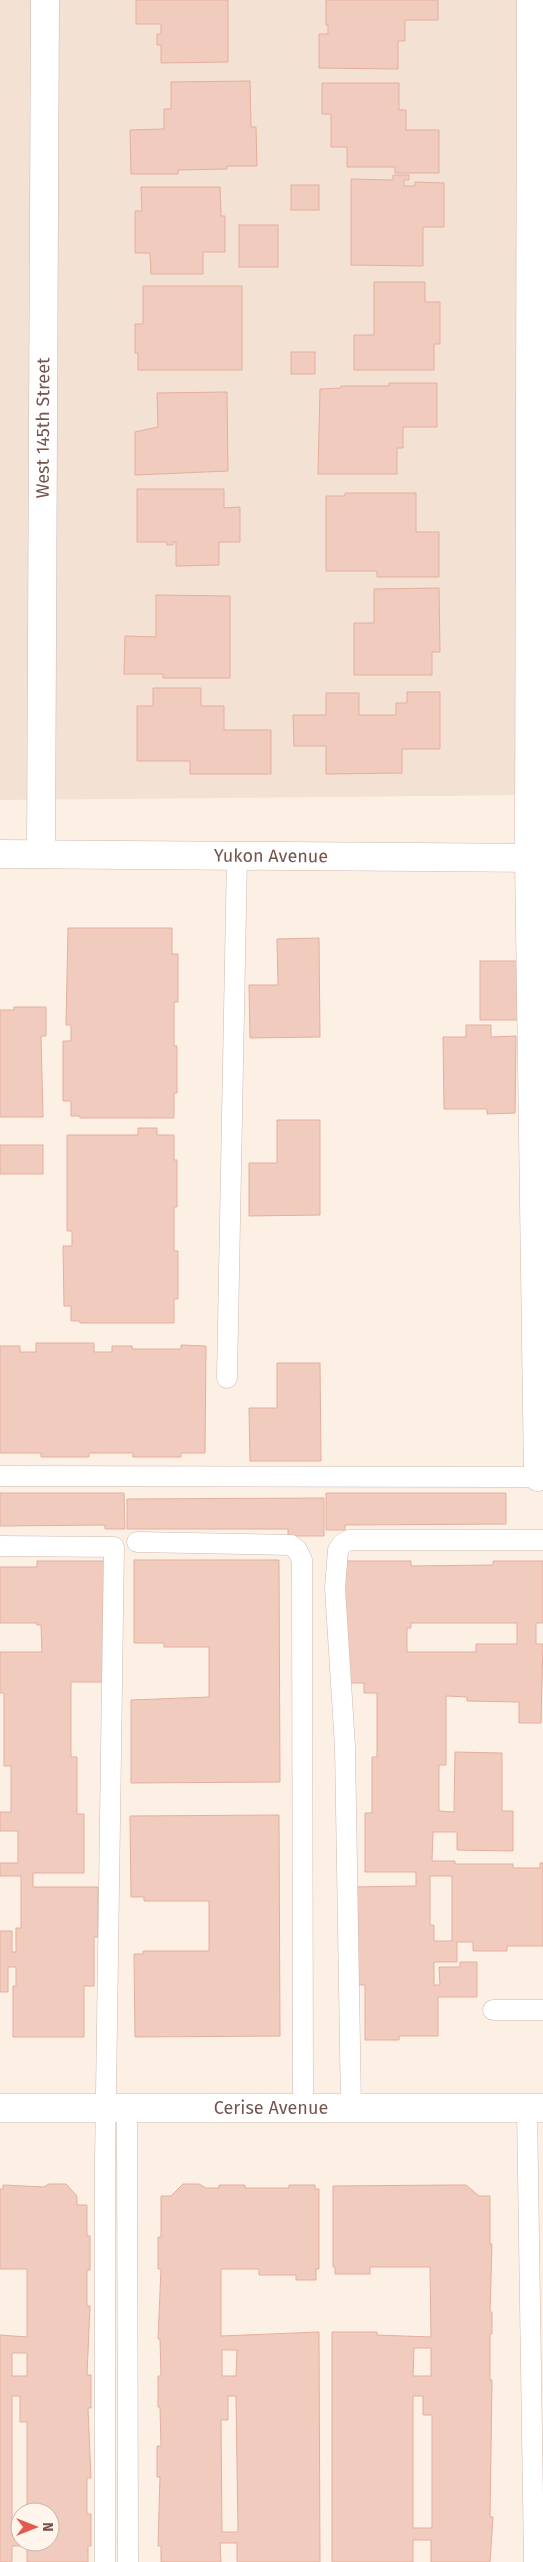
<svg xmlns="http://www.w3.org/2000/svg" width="543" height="2562" viewBox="0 0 543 2562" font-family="'Fira Sans',sans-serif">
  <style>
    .residential { fill: #f3e1d4 }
    .building { fill: #f1cbbd; stroke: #e3af9e; fill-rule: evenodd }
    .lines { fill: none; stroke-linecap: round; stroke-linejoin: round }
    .service-casing { stroke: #cfb9af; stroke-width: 21 }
    .minor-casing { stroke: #cfb9af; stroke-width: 29 }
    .service { stroke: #fff; stroke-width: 20 }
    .minor { stroke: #fff; stroke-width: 28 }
    .labels { text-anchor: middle; stroke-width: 4; stroke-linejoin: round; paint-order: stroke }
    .street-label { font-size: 18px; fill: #75544b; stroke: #fff5ec }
  </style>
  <rect width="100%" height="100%" fill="#fcf0e5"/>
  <path class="residential" d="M0,0H543V795L0,800Z"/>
  <g class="building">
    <path d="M136,0H228V62L161,63V45H157V34H161V24H136Z"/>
    <path d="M326,0H438V20H405V41H398V69L319,68V34H328V25H326Z"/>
    <path d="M250,81L251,127H256L257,166H227V169L178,170V174H131L130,130L164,129V109H171V82Z"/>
    <path d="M322,83H399V110H406V130H439V173H395V167H347V147H331V114H322Z"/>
    <path d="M393,175H409V180H404V186H415V182L444,183V227H423V266L351,265V179L393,180Z"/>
    <rect x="291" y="185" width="28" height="25"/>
    <path d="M141,187H220L221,216H225V252H203V274H151L150,253H135V211H142Z"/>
    <rect x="239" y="225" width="39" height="42"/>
    <path d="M374,282H425V302H440V344H434V370H354V335H374Z"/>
    <path d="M143,286H242V370H138V353H135V324H143Z"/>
    <rect x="291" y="352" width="24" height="22"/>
    <path d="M389,383H437V427H403V448H397V474H318L320,389L341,388V386H389Z"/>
    <path d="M227,392L228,471L135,475V432L158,427L157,393Z"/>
    <path d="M137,489H224V508L240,507V542H219V565L176,566V542H173V545H167V542H137Z"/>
    <path d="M345,493H416V532H439V577H377V571H326V496H345Z"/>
    <path d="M439,588L440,652H432V675H354V623H374V589Z"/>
    <path d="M156,595L230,596V678H163V674H124L125,636L156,637Z"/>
    <path d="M153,688H201V706H224V730H271V774H190V761H137V706H153Z"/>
    <path d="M407,692H440V749H402V773L326,774V746H294L293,715H326V693H359V715H396V703H407Z"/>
    <path d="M68,928H172V954H178V1002H174V1046H177V1093H174V1118H80V1116H71V1101H63V1041H71V1025H66Z"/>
    <path d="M319,938L320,1037L250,1038L249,985H278L277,939Z"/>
    <rect x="480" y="961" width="42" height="59"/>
    <path d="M14,1007H46V1036H41L43,1117H0V1010H14Z"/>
    <path d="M466,1025H491V1037L516,1036L515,1113L487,1114V1109H444L443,1037H466Z"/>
    <path d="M277,1120H320V1215L249,1216V1163H277Z"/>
    <path d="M138,1128H157V1135H174V1160H177V1207H174V1251H178V1299H174V1323H80V1321H71V1306H64L63,1246H72V1231H67V1135H138Z"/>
    <rect x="0" y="1145" width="43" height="29"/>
    <path d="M36,1343H94V1352H112V1346H132V1349H181V1345L206,1346L205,1453H181V1457H133V1453H89V1457H41V1453H0V1346H20V1352H36Z"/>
    <path d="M277,1363H320L321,1461H250L249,1408H277Z"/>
    <path d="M0,1493H124L125,1529H105V1525L0,1526Z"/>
    <path d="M326,1493H506V1524L345,1525V1530H326Z"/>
    <path d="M324,1498V1536H288V1529H127V1499Z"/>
    <path d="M134,1560H279L280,1782L131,1783V1700L209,1697V1647H164V1643H134Z"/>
    <path d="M37,1561H105V1682H71V1757H77V1814H84V1873H33V1887H98V1937H94V1986H84V2037H13V1986H16V1967H8V1992H0V1931H12V1952H16V1928H21V1876H0V1863H18V1831H0V1812H11V1766H4V1693H0V1652H42L41,1625H37V1623H0V1567H37Z"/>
    <path d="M342,1561H411V1566L493,1565V1561H543V1623H536V1644H543L541,1723H519V1702L467,1701V1697L446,1696V1765H439V1811L454,1812L455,1752L502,1753V1811H513V1851L457,1850V1832H433L432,1861H455V1864H513V1868H540V1863H543V1946H507V1951H473V1942H457V1962H434V1985H440L439,1967H460V1962H477V1997H438V2036H399V2040H365V1985H356L351,1887L416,1886V1872H365V1813H372V1757H377V1693H364V1683H342ZM411,1623H517V1644H476V1652H407V1628H411ZM430,1876H452V1941H434V1925H430Z"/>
    <path d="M279,1815L280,2036L135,2037L134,1954H143V1951H209V1901H144V1897H131L130,1816Z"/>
    <path d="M49,2184H66L77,2196V2205H87V2236H90V2270H87V2306H90L87,2375H91V2408H88L91,2478H87V2514H91V2546H88V2562H27V2546H12V2562H0V2335L27,2337V2269H0V2189H3V2185L44,2187ZM12,2353H27V2376H12ZM12,2396H20V2422H27V2512H50V2542H20V2536H12Z"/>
    <path d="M183,2184H199L206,2188H219V2185H245V2188H289V2185H315V2189H319V2269H316V2280H296V2275H259V2269H221V2336L319,2332L320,2562H237V2543H220L221,2562H161V2546H158L160,2477H157V2446H161L160,2407H158V2376H161L160,2339H158L161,2269H158V2237H161V2196H171ZM222,2350H237L236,2376H222ZM228,2396H236L238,2532H222L221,2420H228Z"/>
    <path d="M450,2185H466L479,2196H490V2244H492L490,2312H492V2334H490V2380H492L490,2517H493L490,2562H431V2540H413V2562H332V2332H377V2335L431,2337L430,2267H370V2274H335V2267H333V2186ZM414,2348H431V2376H413ZM413,2396H423V2415H432V2528H413Z"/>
  </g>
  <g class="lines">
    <g class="service-casing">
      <g id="service">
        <path d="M227,1378L237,856"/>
        <path d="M0,1476L543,1477"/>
        <path d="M137,1542L291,1545L297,1550L302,1560L303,2107"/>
        <path d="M0,1546L114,1547L105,2162V2562"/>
        <path d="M493,2010H543"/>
        <path d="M127,2107L128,2562"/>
        <path d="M351,2107L345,1747L335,1588L338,1550L342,1544L349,1540H543"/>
        <path d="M527,2108L534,2562"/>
      </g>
    </g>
    <g class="minor-casing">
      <g id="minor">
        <path d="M531,0L529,858L538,1477"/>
        <path id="s1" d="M0,854L543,858"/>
        <path id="s2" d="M41,854L45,0"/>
        <path id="s3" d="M0,2108H543"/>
      </g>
    </g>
    <use href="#service" class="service"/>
    <use href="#minor" class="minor"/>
  </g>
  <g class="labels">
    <g class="street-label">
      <text dy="6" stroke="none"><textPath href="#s2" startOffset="426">West 145th Street</textPath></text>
      <text dy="6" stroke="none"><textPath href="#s1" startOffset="271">Yukon Avenue</textPath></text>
      <text dy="6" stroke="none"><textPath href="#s3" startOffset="271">Cerise Avenue</textPath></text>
    </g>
  </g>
  <g transform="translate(35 2527) rotate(90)"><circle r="24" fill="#fff5ec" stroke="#c8b5ac"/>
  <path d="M0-4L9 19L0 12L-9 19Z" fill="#e45b4d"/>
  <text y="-8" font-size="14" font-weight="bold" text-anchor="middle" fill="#75544b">N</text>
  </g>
</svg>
